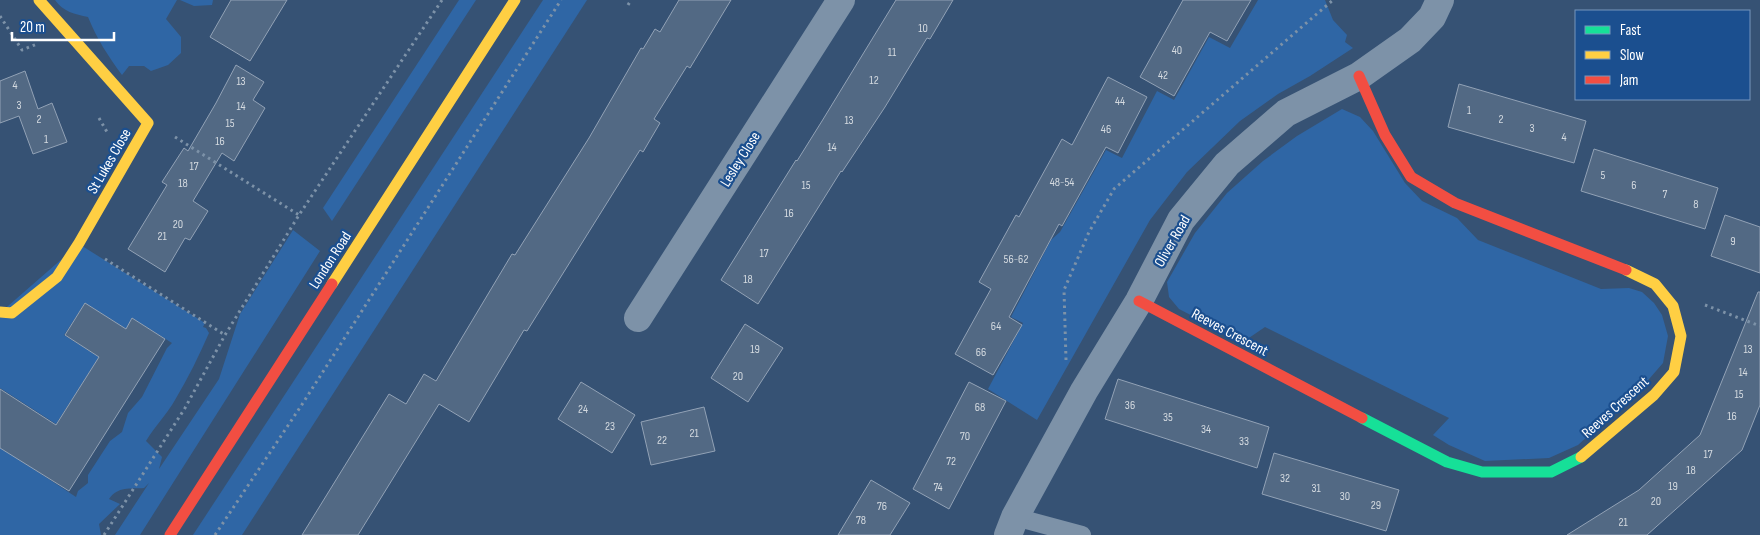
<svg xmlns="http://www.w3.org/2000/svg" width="1760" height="535" viewBox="0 0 1760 535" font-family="'Sofia Sans Condensed',sans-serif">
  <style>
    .green { fill: #2f66a5 }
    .building { fill: #526984; stroke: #92a2b6 }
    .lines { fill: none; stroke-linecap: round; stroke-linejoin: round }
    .path { stroke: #7d92a8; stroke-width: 3; stroke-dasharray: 2.5 4; stroke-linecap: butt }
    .lane { stroke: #7d92a8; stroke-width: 18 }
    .street { stroke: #7d92a8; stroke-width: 28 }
    .fast { stroke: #16e098; stroke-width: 11 }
    .slow { stroke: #ffcf43; stroke-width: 11 }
    .jam { stroke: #f24e42; stroke-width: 11 }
    .labels { text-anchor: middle; stroke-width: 4.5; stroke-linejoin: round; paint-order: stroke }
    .number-label { font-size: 12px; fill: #d4dae0 }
    .street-label { font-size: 15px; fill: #fff; stroke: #1b4f8f }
  </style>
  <rect width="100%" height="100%" fill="#365274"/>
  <g class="green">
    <path d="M55,0H177L166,19L181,37V53L168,65L151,71L144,66H129L122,75C108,56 97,39 88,17C75,14 63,12 55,0Z"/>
    <path d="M180,0H213L212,5L194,6Z"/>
    <path d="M459,0H476L332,221L323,208Z"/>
    <path d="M543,0H587L242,535H193Z"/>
    <path d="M1258,0H1325L1333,20L1347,35L1345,42L1353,48L1310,76L1278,94L1240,121L1187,172L1150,220L1037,420L988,389L1023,323L1011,317L1051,240L1060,232L1106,150L1122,158L1157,91L1174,100L1209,37L1230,48Z"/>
    <path d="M1342,109L1360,117L1373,131L1405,183L1422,201L1457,218L1478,240L1601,289L1629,288L1642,292L1654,303L1662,315L1668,336L1663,363L1643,386L1578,445L1549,458L1485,461L1449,445L1433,435L1449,418L1265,327L1243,342L1179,309L1169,297L1167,282L1195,233L1227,193L1263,161L1297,136Z"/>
    <path d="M293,230L320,251L140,535H115L149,483L144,488C130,489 118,486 109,499L120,504L99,524L101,535H0V434L35,470L76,497L78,491L88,483V475L110,441L122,432L128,413L142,397L167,348L172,343L132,318L126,329L85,303L64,335L99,357L56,424L0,388V313L79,244L205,323L203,327L206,328L209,333C199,356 188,378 175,400C167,414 155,426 146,441L162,457L159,469L219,379L240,314Z"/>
  </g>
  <g class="building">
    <path d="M231,0H287L250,61L210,37Z"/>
    <path d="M679,0H731L690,68L687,66L654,119L660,123L643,152L640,150L527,331L524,330L469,422L439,404L358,535H302L389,394L406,404L424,374L436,381L512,254L515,255L589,138L641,48L643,49L655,29L660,32Z"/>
    <path d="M896,0H953L930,39L927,38L885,107L842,172L841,171L758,304L721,280L796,160L797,161L822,121Z"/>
    <path d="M1183,0H1251L1227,41L1210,32L1174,96L1140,77Z"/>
    <path d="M236,65L264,82L253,100L265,108L234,161L222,153L193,201L208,211L190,240L185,238L165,272L128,249L167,185L162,182L184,148L188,151L216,103Z"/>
    <path d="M25,71L38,109L52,103L67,142L33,154L19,116L0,123V81Z"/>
    <path d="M1108,77L1147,97L1118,153L1106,147L1062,226L1059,224L1009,317L1022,325L993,375L955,354L991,289L979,282L1016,215L1019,217L1062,139L1072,145Z"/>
    <path d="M1459,84L1586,121L1574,163L1448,127Z"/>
    <path d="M1594,149L1718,188L1705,229L1581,191Z"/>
    <path d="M1725,215L1760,227V273L1711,256Z"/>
    <path d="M1758,292H1760V405L1742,450L1647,535H1567L1639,490L1700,435Z"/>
    <path d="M85,303L126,329L132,318L165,339L69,491L0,448V389L56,425L99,357L65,335Z"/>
    <path d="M745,324L783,348L748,402L711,378Z"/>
    <path d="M1118,379L1269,427L1257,468L1105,419Z"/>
    <path d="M581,382L635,415L612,453L558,419Z"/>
    <path d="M969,382L1006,401L949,509L913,489Z"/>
    <path d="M704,407L715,451L651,465L641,422Z"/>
    <path d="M1274,453L1399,490L1386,531L1262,494Z"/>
    <path d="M871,480L910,503L890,535H838Z"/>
  </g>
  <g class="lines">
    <g class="path">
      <path d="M628,5L631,0"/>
      <path d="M0,16L22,50L37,44"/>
      <path d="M99,118L107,132"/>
      <path d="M175,137L299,215"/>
      <path d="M105,259L225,335"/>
      <path d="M1705,305L1760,326"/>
      <path d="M1066,360L1064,290L1089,232L1114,189L1333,0"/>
      <path d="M104,535L185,408L225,335L299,215L442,0"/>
      <path d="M215,535L301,406L561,0"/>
    </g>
    <path class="lane" d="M1015,517L1082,535"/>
    <g class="street">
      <path d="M638,318L841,0"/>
      <path d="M1008,535L1015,517L1084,391L1139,301L1181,220L1227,164L1286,113L1359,76L1410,40L1432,17L1440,0"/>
    </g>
    <path class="fast" d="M1362,418L1447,462L1482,472H1551L1581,457"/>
    <g class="slow">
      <path d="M332,284L515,0"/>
      <path d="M0,312L12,313L57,277L79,243L148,123L39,0"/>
      <path d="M1581,457L1654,395L1674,372L1681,336L1673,306L1655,284L1626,270"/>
    </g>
    <g class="jam">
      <path d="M1359,76L1385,135L1411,177L1455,203L1626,270"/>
      <path d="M1139,301L1362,418"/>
      <path d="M170,535L332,284"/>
    </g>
  </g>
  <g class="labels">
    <g class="number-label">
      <text x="923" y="32">10</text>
      <text x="1177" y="54">40</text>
      <text x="892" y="56">11</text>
      <text x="1163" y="79">42</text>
      <text x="874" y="84">12</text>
      <text x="241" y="85">13</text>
      <text x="15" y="89">4</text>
      <text x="1120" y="105">44</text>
      <text x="19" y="109">3</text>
      <text x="241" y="110">14</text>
      <text x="1469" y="114">1</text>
      <text x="39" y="123">2</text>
      <text x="1501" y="123">2</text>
      <text x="849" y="124">13</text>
      <text x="230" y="127">15</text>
      <text x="1532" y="132">3</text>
      <text x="1106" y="133">46</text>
      <text x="1564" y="141">4</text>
      <text x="46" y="143">1</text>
      <text x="220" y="145">16</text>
      <text x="832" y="151">14</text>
      <text x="194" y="170">17</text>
      <text x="1603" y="179">5</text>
      <text x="1062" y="186">48-54</text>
      <text x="183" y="187">18</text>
      <text x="806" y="189">15</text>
      <text x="1634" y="189">6</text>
      <text x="1665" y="198">7</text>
      <text x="1696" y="208">8</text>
      <text x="789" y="217">16</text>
      <text x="178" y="228">20</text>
      <text x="162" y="240">21</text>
      <text x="1733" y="245">9</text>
      <text x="764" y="257">17</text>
      <text x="1016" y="263">56-62</text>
      <text x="748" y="283">18</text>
      <text x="996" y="330">64</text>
      <text x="755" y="353">19</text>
      <text x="1748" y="353">13</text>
      <text x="981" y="356">66</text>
      <text x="1743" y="376">14</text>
      <text x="738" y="380">20</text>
      <text x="1739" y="398">15</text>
      <text x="1130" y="409">36</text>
      <text x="980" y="411">68</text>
      <text x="583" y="413">24</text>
      <text x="1732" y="420">16</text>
      <text x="1168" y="421">35</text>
      <text x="610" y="430">23</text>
      <text x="1206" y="433">34</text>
      <text x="694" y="437">21</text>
      <text x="965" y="440">70</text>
      <text x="662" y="444">22</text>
      <text x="1244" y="445">33</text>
      <text x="1708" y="458">17</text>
      <text x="951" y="465">72</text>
      <text x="1691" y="474">18</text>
      <text x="1285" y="482">32</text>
      <text x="1673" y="490">19</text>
      <text x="938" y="491">74</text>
      <text x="1316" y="492">31</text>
      <text x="1345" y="500">30</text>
      <text x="1656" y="505">20</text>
      <text x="1376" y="509">29</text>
      <text x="882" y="510">76</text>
      <text x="861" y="524">78</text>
      <text x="1623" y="526">21</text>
    </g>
    <g class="street-label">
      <text transform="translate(740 159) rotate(-58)" y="5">Lesley Close</text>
      <text transform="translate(109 161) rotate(-60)" y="5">St Lukes Close</text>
      <text transform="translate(1172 241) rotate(-60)" y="5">Oliver Road</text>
      <text transform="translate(330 260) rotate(-57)" y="5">London Road</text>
      <text transform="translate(1230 332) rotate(28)" y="5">Reeves Crescent</text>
      <text transform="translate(1615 407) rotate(-42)" y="5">Reeves Crescent</text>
    </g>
  </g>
  <rect x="1575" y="10" width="175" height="90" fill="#1b4f8f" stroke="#7695bc"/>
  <rect x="1585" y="26" width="25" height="8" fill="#16e098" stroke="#7695bc"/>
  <text x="1620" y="35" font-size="15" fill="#ffffff">Fast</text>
  <rect x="1585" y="51" width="25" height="8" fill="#ffcf43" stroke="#7695bc"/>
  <text x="1620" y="60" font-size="15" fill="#ffffff">Slow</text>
  <rect x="1585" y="76" width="25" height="8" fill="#f24e42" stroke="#7695bc"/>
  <text x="1620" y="85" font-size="15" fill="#ffffff">Jam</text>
  <path d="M12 32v8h102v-8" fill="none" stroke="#ffffff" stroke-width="2.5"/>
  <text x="20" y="32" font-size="15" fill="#ffffff" stroke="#1b4f8f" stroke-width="4" paint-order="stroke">20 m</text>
</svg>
